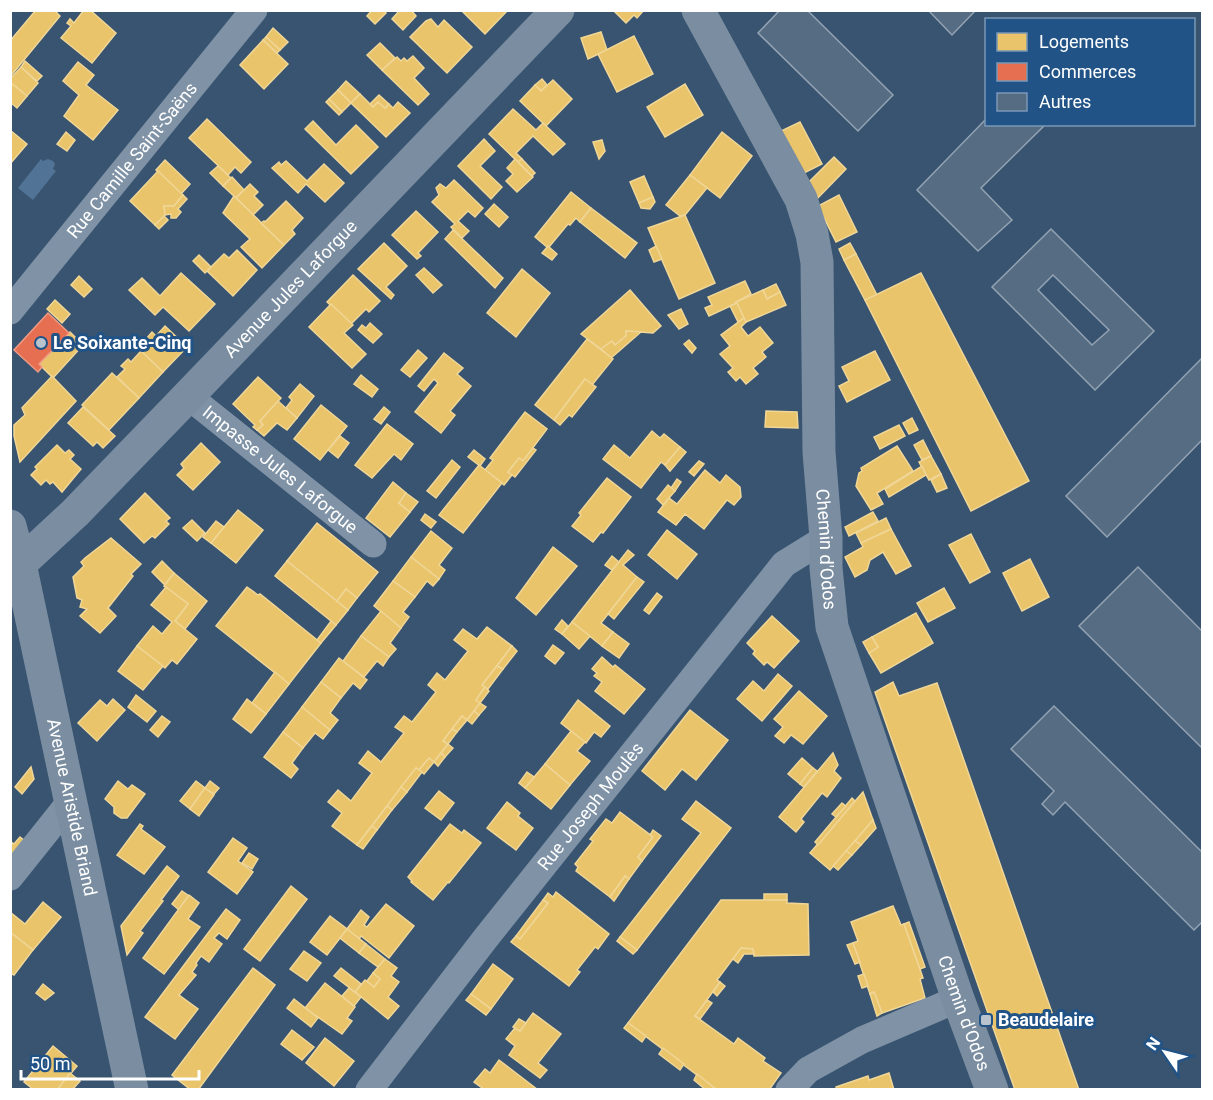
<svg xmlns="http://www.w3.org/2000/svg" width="1213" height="1100" viewBox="0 0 1213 1100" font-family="Roboto,sans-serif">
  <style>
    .water { fill: #507396 }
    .homes { fill: #e9c46a; stroke: #f0d697; stroke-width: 1.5 }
    .shops { fill: #e76f51; stroke: #ee9a85; stroke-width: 1.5 }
    .building { fill: #566c82; stroke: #93a3b3; stroke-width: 1.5; fill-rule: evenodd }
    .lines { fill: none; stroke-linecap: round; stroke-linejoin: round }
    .street { stroke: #7f92a6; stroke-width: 27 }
    .secondary { stroke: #7b8ea1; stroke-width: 33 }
    .poi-dot { fill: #b9c3cd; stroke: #215387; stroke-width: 2 }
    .labels { text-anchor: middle; stroke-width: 6; stroke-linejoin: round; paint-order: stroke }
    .street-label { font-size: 18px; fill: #fff; stroke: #215387 }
    .poi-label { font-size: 18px; font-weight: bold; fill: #fff; stroke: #215387; text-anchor: start }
  </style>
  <rect width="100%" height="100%" fill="#385470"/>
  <path class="water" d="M41,159L43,161L48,159L53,161L55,164L53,169L56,171L33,200L18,188Z"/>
  <g class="homes">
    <path d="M36,10H54L60,16L10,77V41Z"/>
    <path d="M84,10H90L116,33L92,63L61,38L71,26L67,23L70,19L74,23Z"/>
    <path d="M372,10H383L386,13L375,24L367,16Z"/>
    <path d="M400,10H411L416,16L403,30L392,19Z"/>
    <path d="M461,10H508L485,34Z"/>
    <path d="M613,10H644L637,18L634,15L626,23Z"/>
    <path d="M431,19L438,27L444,20L472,47L447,73L410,37L426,21Z"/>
    <path d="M273,28L288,42L280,50L266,37Z"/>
    <path d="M601,32L607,50L588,59L581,38Z"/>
    <path d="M634,36L653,74L617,92L598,54Z"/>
    <path d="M266,37L280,50L277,53L263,40Z"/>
    <path d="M263,40L288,64L264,89L240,65Z"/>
    <path d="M380,43L395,58L382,70L367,55Z"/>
    <path d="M413,56L424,68L414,78L429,94L418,105L382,70L397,57L401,61L404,58L407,61Z"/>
    <path d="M25,61L42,76L37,81L21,67Z"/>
    <path d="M78,62L94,75L86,85L118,110L93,140L64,116L79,95L63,81Z"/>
    <path d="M21,67L38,83L27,96L10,82V79Z"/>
    <path d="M542,79L547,85L541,91L535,85Z"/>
    <path d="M553,80L572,99L546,126L520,101L535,85L541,91Z"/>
    <path d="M346,81L360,94L351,103L338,90Z"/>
    <path d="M10,82L27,96L17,108L10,102Z"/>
    <path d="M685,84L703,115L665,137L647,107Z"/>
    <path d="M338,90L351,103L342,112L329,99Z"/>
    <path d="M360,94L373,107L378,102L385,108L389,104L393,108L398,102L410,113L386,137L351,103Z"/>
    <path d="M379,95L389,104L385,108L378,102L373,107L370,104Z"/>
    <path d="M329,99L342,112L339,115L326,102Z"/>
    <path d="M513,109L536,130L543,123L565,144L553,155L533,136L516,153L522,159L518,162L489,134Z"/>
    <path d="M207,119L251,162L241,173L235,167L228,175L189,138Z"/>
    <path d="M313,121L336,145L356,125L378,147L351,174L305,129Z"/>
    <path d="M800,122L822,164L802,174L781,131Z"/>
    <path d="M10,130L27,144L10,164Z"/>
    <path d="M66,132L75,140L67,151L57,144Z"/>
    <path d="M722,132L752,156L720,198L690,175Z"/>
    <path d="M484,139L495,151L480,166L502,187L491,199L458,166Z"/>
    <path d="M602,140L605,151L599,159L593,142Z"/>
    <path d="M834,157L846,169L815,201L807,184Z"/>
    <path d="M515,159L533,177L517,192L506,181L513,174L507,168Z"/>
    <path d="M522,159L535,173L532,176L518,162Z"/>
    <path d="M165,160L190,184L181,194L156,170Z"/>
    <path d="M286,161L307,181L324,164L344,183L325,202L306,184L298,193L272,168L279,162L281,165Z"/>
    <path d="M218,166L231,178L223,186L210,173Z"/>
    <path d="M158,171L183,195L174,206H164L165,215L155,225L130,201Z"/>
    <path d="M690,175L707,188L685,215L680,216L666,205Z"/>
    <path d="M644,176L653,197L639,203L630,182Z"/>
    <path d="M232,177L244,190L236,198L223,186Z"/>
    <path d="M454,180L483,208L475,217L468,211L458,221L469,231L462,238L451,227L455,224L432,202L439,195L436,188L440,184L446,188Z"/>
    <path d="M250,184L258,192L254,196L263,205L253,215L236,198Z"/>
    <path d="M571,192L591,208L580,222L576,218L570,225L568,224L549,247H547L535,237Z"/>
    <path d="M183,195L187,199L178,209L181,212L176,218H171V214L165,215L164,206H174Z"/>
    <path d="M839,195L857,232L836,242L818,206Z"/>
    <path d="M234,196L284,245L262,268L241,247L250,239L223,213Z"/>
    <path d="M653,197L655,202L650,209L641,208L639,203Z"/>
    <path d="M286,201L303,218L292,230L295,234L284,245L261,223L264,221L265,222Z"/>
    <path d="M494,204L508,217L499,227L485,214Z"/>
    <path d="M591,208L637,243L625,258L580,222Z"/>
    <path d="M416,211L438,232L418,253L421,256L417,259L392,235Z"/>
    <path d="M685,215L715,283L679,299L648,228Z"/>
    <path d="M164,216L168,220L159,229L155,225Z"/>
    <path d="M453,230L503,278L495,288L445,239Z"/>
    <path d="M384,243L407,266L386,287L394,295L391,299L358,269Z"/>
    <path d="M850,243L856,254L844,260L839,249Z"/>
    <path d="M548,246L557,254L552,260L542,253Z"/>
    <path d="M656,246L662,259L654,262L649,250Z"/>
    <path d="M237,250L257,270L233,296L207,271L224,254L229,258Z"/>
    <path d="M856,254L877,295L865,300L844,260Z"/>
    <path d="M199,255L211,267L205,273L193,261Z"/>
    <path d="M424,268L442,285L433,293L416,275Z"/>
    <path d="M522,269L550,293L516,337L487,313Z"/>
    <path d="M181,273L215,304L189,331L163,307L155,315L129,290L142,278L160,296Z"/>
    <path d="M921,273L1029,481L971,511L865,300Z"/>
    <path d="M353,275L380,301L369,312L366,309L351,324L327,302Z"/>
    <path d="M79,276L92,289L84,297L71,285Z"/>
    <path d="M745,281L751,294L736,302L737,303L709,316L705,308L712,305L708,297Z"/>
    <path d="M776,284L780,292L767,299L763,290Z"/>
    <path d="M630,290L661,326L653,333L626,331V336L615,345L612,341L601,349L581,334Z"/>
    <path d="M763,290L767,299L780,292L786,305L746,322L736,302Z"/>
    <path d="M55,300L70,314L62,323L47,309Z"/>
    <path d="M737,303L744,318L738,322L730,306Z"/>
    <path d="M331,304L353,325L344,333L366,354L352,368L309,327Z"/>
    <path d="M681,309L688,324L679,329L668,315Z"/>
    <path d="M744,318L746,322L741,327L748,336L760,327L773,343L762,352L766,357L753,368L758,374L746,384L740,377L736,381L728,372L733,368L720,354L730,346L721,335Z"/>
    <path d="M370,323L382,334L373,343L358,330L362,325L366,328Z"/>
    <path d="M165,326L187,347L163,372L141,351L149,343L146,339L152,332L156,336Z"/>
    <path d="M626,331L641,332L611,358L601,349L612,341L615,345L626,336Z"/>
    <path d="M70,332L83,345L53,378L39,364Z"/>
    <path d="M587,339L613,359L592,385L585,379L554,420L535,405Z"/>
    <path d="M689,340L696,348L692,353L684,344Z"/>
    <path d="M418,350L427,358L410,377L401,370Z"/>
    <path d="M141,351L163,372L139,398L117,377L125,369L121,366L128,359L131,362Z"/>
    <path d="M875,351L890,380L847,402L839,386L849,381L842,367Z"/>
    <path d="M444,353L463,368L457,374L471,386L450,411L455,415L441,433L415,412L438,383L434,379L424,391L418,386Z"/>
    <path d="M112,373L139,398L109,430L82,405Z"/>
    <path d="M361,375L378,389L372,397L354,384Z"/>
    <path d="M52,376L76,401L20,462L14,436V425L25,415L22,408Z"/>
    <path d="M258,377L281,398L260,421L263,425L257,430L253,427L255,425L233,404Z"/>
    <path d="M585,379L596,387L572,417L569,415L560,425L554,420Z"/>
    <path d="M300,384L314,396L297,418L286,408L292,400L289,397Z"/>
    <path d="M278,401L297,418L287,430L277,423L264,436L257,430L263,425L260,421Z"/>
    <path d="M321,405L347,426L320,460L294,439Z"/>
    <path d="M83,407L115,436L103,448L97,442L93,446L68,423Z"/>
    <path d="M384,407L390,412L381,424L374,419Z"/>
    <path d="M766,411L797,412L798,428L765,427Z"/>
    <path d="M525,412L547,429L523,461L519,458L508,472L512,475L504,485L485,470L493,460L490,458Z"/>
    <path d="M912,418L918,430L909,434L903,423Z"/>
    <path d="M387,424L413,444L401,460L394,454L372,478L355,465Z"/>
    <path d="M899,425L905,436L880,449L874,437Z"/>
    <path d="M652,431L660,438L664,434L680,447L665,465L661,462L641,488L603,459L614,445L630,458Z"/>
    <path d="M340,436L349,443L338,458L328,450Z"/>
    <path d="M923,440L931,456L922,460L914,445Z"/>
    <path d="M201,443L220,462L193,490L177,475L184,468L181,464Z"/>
    <path d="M57,445L65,453L69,450L74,455L70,459L81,469L62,492L53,482L50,484L46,480L41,485L31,475L37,469L35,467Z"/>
    <path d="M897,446L913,471L877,493L883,504L871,510L856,486L859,473L862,471L861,468Z"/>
    <path d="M680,447L686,452L670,471L665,465Z"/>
    <path d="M533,448L536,450L515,477L508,472L519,458L523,461Z"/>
    <path d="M474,450L485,459L480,466L468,457Z"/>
    <path d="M931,456L941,474L929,480L919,462Z"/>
    <path d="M452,460L460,467L436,498L427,491Z"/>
    <path d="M699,461L704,464L694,476L689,472Z"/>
    <path d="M479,465L502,483L463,533L439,515Z"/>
    <path d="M922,466L926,475L889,497L885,489Z"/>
    <path d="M705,470L720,483L726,475L740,487L741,497L734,505L727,500L704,529L685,514L676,525L658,512L669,498L677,504Z"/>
    <path d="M941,474L947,488L937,492L931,480Z"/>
    <path d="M607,478L631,497L603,533L601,532L593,542L572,526L581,515L579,513Z"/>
    <path d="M677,479L681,482L675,491L671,488Z"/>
    <path d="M393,482L406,493L399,503L410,512L390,537L366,518Z"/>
    <path d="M668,485L675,491L663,505L657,499Z"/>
    <path d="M145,493L170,518L166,521L169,524L155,538L152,536L144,543L120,519Z"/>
    <path d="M406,493L418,502L410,512L399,503Z"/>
    <path d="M238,510L263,530L236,563L211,543Z"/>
    <path d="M873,512L878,521L849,536L845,527Z"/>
    <path d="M425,514L436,522L431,528L421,520Z"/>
    <path d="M886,518L891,529L861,543L856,533Z"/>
    <path d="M192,520L205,533L197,541L183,528Z"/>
    <path d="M216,521L224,527L211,543L203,537Z"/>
    <path d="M317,523L378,572L357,598L346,589L337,601L287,561Z"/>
    <path d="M891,529L911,566L896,574L883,552L870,560L867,570L855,577L845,557L863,547L861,543Z"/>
    <path d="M667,530L697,554L677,579L648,555Z"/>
    <path d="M431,531L452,548L439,565L445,570L439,579L411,557Z"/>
    <path d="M971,534L990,572L970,583L949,545Z"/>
    <path d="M111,538L141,564L131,574L133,576L108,608L116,616L100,633L80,616L87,609L80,607L82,600L77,598L73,577L84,566L81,562L85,558Z"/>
    <path d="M553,547L577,566L536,615L516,598Z"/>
    <path d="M628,550L634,555L623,565L637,577L601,623L613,632L602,646L572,622Z"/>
    <path d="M612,556L619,562L612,570L605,565Z"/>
    <path d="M411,557L439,579L433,586L427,581L415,597L393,581Z"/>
    <path d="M1030,559L1049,597L1022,611L1003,573Z"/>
    <path d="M162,561L174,573L165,585L152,572Z"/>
    <path d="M287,561L348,610L336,625L275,576Z"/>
    <path d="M174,573L207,601L185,629L175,621L188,604L164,586Z"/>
    <path d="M637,577L644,582L614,619L608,614Z"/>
    <path d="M393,581L415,597L403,612L409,617L401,628L374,606Z"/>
    <path d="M166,587L188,604L175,621L197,639L177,664L172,660L165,668L137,646L153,626L162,634L172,622L151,605Z"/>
    <path d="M247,587L258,595L260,594L321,643L289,684L216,626Z"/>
    <path d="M944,588L955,608L928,622L917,603Z"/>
    <path d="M346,589L357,598L348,610L337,601Z"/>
    <path d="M657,593L662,597L649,614L644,610Z"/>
    <path d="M381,611L401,628L390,643L396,649L389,657L361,636Z"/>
    <path d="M916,613L933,643L881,673L869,653L878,647L872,637Z"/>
    <path d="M772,616L799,641L774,668L767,662L764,665L753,654L755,651L747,643Z"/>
    <path d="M562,620L568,626L562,634L555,629Z"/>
    <path d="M331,621L336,625L321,643L317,640Z"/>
    <path d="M572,622L590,636L579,649L562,634Z"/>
    <path d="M487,627L512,646L482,685L485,687L476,700L480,703L467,720L462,716L452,729L443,741L448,744L434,762L429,758L419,770L416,768L357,845L332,826L342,813L328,802L338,790L351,801L372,773L359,763L368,751L381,762L404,733L395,727L404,716L412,722L436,692L428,685L437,673L445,680L468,651L454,640L463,629L477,639Z"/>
    <path d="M613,632L629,644L619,658L602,646Z"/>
    <path d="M361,636L389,657L383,666L377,661L364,677L343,661Z"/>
    <path d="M872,637L878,647L869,653L863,642Z"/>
    <path d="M553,645L564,653L555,664L545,656Z"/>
    <path d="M137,646L163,666L143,690L118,671Z"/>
    <path d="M512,646L517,651L503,669L497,666Z"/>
    <path d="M602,657L613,667L615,665L645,689L624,714L595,691L602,682L594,676L597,673L592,669Z"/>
    <path d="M339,658L367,680L360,689L353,683L341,698L321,682Z"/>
    <path d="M497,666L503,669L488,689L482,685Z"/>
    <path d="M275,672L289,684L266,714L252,703Z"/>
    <path d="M778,674L792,686L762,721L737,699L753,681L764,691Z"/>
    <path d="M321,682L341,698L330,713L338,720L330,730L302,707Z"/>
    <path d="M893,682L899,696L937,683L1079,1090H1015L875,692Z"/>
    <path d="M485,687L489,691L480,703L476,700Z"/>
    <path d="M799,691L827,716L803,744L791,735L784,743L775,736L783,727L774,719Z"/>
    <path d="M136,695L156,711L147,722L128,707Z"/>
    <path d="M113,699L125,710L97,741L78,723L100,700L107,706Z"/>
    <path d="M247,699L266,714L251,733L233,719Z"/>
    <path d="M578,700L610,726L601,737L594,732L586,743L561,723Z"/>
    <path d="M480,703L486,707L479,715L474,711Z"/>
    <path d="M302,707L330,730L323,739L315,733L303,748L283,732Z"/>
    <path d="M690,710L728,740L696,780L682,769L665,790L642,771Z"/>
    <path d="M474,711L479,715L472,724L467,720Z"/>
    <path d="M162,716L170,722L158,737L150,730Z"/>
    <path d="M462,716L467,720L457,732L452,729Z"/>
    <path d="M452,729L457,732L448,744L443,741Z"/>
    <path d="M571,731L585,742L577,751L590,761L570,785L545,764Z"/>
    <path d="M283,732L303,748L292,763L298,769L291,778L264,757Z"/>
    <path d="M448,744L453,748L445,757L441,753Z"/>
    <path d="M441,753L445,757L438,766L434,762Z"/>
    <path d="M833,753L838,765L834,771L841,778L827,797L822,793L801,819L804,822L796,832L779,817Z"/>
    <path d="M429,758L434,762L424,774L419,770Z"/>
    <path d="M802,758L813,768L800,784L788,774Z"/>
    <path d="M545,764L570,785L551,809L525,788Z"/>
    <path d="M31,767L34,779L22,794L15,787Z"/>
    <path d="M416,768L422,772L407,792L401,787Z"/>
    <path d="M813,768L817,771L804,787L800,784Z"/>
    <path d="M527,772L534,777L525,788L519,783Z"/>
    <path d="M118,781L128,789L132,785L145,794L127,818H121L114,813V807L105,799Z"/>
    <path d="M196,781L205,788L190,809L180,801Z"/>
    <path d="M210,781L219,788L214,794L205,788Z"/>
    <path d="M401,787L407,792L392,810L387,806Z"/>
    <path d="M205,788L214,795L199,816L190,809Z"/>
    <path d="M439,791L454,803L441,820L425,808Z"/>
    <path d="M863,792L873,820L830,870L810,853Z"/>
    <path d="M852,798L855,801L818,845L815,842Z"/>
    <path d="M696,801L731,828L637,950L620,937L701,833L682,819Z"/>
    <path d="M507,802L520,813L518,816L533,828L516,850L487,828Z"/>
    <path d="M842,803L846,806L836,817L832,814Z"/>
    <path d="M387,806L392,810L377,830L372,826Z"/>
    <path d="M620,812L653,837L638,857L642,861L629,879L625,876L610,897L576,871L578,867L575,864L593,841L590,839L606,819L612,823Z"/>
    <path d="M873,820L876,828L861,845L855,841Z"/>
    <path d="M140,824L143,826L141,829L165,847L144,874L117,855Z"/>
    <path d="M450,824L462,833L464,830L481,843L449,883L448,882L433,900L411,882L412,881L408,877Z"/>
    <path d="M372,826L377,830L363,849L357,845Z"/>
    <path d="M653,830L661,836L642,861L638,857L653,837L650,835Z"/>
    <path d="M20,837L29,844L10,868V841L14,844Z"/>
    <path d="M233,838L247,848L238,861L253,872L237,894L208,872Z"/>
    <path d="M855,841L861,845L852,855L846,851Z"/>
    <path d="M846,851L852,855L838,870L833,866Z"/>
    <path d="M249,853L258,859L252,869L242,863Z"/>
    <path d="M167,866L179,876L161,900L163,901L140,931L143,933L127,955L121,926Z"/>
    <path d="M625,876L629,879L614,901L610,897Z"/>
    <path d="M291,886L307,899L260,961L244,949Z"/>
    <path d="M182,891L189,896L179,910L172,904Z"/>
    <path d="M556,892L609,934L598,949L595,947L577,970L580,972L569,986L511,942L516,936L520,939L548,903L543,900L548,893L553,897Z"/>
    <rect x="764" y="894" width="23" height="6"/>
    <path d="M189,895L199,903L188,919L200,927L164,974L143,958Z"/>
    <path d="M543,900L548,903L520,939L516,936Z"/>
    <path d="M721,900H787V903L808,904L809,955L754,956L753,949L741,948L717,980L720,982L695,1016L734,1044L738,1038L765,1058L763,1061L781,1073L769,1090H717L628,1023Z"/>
    <path d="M43,902L61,917L33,950L10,932V912L25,924Z"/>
    <path d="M386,904L414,926L389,958L361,936L359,939L347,929L361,910L369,917L364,925L367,927Z"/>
    <path d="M893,906L901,925L904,924L920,969L923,978L920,979L925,998L882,1013L874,992L870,994L853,943L858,941L851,922Z"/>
    <path d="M226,909L240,920L227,939L219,933L214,938L222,944L209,962L201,956L196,963L197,965L192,972L196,975L179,995L198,1009L175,1039L145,1017Z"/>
    <path d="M330,916L347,929L327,955L310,942Z"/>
    <path d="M909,922L925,967L920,969L904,924Z"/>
    <path d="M347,929L366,944L359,953L340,938Z"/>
    <path d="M10,932L33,950L14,975L10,973Z"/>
    <path d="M620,937L637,950L633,954L617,941Z"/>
    <path d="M853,943L860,962L855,964L847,945Z"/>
    <path d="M366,944L385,959L378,967L359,953Z"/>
    <path d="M741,948L753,949L754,954H744L738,963L733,959Z"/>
    <path d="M304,951L321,963L307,981L290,969Z"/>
    <path d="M385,959L397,968L391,976L399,982L388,997L399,1006L388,1019L355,992L365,980L374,987L380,979L373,973Z"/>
    <path d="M493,964L513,979L491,1009L471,994Z"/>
    <path d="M253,968L275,985L198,1090H191L172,1075Z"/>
    <path d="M341,968L361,984L355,992L334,976Z"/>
    <path d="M373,973L380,979L374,987L367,981Z"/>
    <path d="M864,974L868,986L862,988L858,976Z"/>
    <path d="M720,982L725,986L717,996L713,992Z"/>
    <path d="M325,983L355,1007L347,1018L352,1021L342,1034L305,1008Z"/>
    <path d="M43,984L54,993L45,1000L36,993Z"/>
    <path d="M349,988L361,997L354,1006L342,996Z"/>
    <path d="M874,992L882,1013L877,1016L870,994Z"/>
    <path d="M471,994L491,1009L486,1015L466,1000Z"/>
    <path d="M294,999L318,1018L311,1027L287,1008Z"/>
    <path d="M707,1000L712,1003L700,1019L695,1016Z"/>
    <path d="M533,1013L561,1034L538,1063L547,1070L540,1078L509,1055L515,1046L506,1039L515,1028L520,1031Z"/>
    <path d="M519,1019L526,1023L520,1031L513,1027Z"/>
    <path d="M628,1023L646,1036L642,1042L624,1028Z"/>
    <path d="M292,1030L314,1047L302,1060L281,1044Z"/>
    <path d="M325,1038L354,1061L334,1086L306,1063Z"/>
    <path d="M53,1046L77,1066L57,1090H34L24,1082Z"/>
    <path d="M663,1048L684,1064L680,1070L659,1054Z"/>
    <path d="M499,1060L538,1090H485L474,1082L485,1069L490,1073Z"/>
    <path d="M70,1073L80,1081L72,1090H57Z"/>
    <path d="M889,1073L894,1090H837L836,1087L868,1076L869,1080Z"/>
    <path d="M697,1074L717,1090H706L694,1080Z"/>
  </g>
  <path class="shops" d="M48,313L69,333L39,364L42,367L38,372L14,350Z"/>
  <g class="building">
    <path d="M780,10H807L893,95L858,131L758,33Z"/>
    <path d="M928,10H976L952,35Z"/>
    <path d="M986,119V124H1046L981,188L1012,220L978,251L917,190Z"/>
    <path d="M1051,229L1154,331L1095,390L992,287ZM1053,275L1109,330L1092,345L1038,290Z"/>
    <path d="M1202,358V440L1107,537L1066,496Z"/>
    <path d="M1138,567L1202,631V748L1079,626Z"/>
    <path d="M1054,706L1202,852V922L1194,930L1065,802L1053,815L1042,804L1054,791L1011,749Z"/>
  </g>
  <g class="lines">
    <g class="street">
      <path id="s1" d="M10,311L254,10"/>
      <path id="s2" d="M188,396L373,544"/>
      <path d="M10,877L70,802"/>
      <path id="s3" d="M369,1090L485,939L784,564L826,538"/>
      <path d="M789,1090L808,1070L862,1040L958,999"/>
    </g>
    <g class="secondary">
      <path id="s4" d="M698,10L801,199L812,234L817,262L819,452L826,538V568L832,627L958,999L992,1090"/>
      <path id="s5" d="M10,526L20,564L132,1090"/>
      <path id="s6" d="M20,564L75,513L188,396L558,10"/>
    </g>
  </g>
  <g class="poi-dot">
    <circle cx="41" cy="343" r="6"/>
    <rect x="980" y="1014" width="12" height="12" rx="3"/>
  </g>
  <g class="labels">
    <g class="street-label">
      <text dy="6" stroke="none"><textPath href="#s1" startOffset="194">Rue Camille Saint-Saëns</textPath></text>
      <text dy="6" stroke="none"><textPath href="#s6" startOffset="386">Avenue Jules Laforgue</textPath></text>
      <text dy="6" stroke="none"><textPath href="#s2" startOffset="118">Impasse Jules Laforgue</textPath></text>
      <text dy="6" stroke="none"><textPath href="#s4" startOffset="568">Chemin d'Odos</textPath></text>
      <text dy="6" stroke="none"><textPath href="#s3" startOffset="360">Rue Joseph Moulès</textPath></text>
      <text dy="6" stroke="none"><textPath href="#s5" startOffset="288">Avenue Aristide Briand</textPath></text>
      <text dy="6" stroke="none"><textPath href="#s4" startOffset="1054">Chemin d'Odos</textPath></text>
    </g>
    <g class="poi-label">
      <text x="53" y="349">Le Soixante-Cinq</text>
      <text x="998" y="1026">Beaudelaire</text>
    </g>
  </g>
  <rect width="1213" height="1100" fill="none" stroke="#ffffff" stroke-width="24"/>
  <rect x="985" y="18" width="210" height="108" fill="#215387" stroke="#7a98b7" stroke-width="1.5"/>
  <rect x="997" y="33" width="30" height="18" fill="#e9c46a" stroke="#7a98b7" stroke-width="1.5"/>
  <text x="1039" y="48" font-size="18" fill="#ffffff">Logements</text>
  <rect x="997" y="63" width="30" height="18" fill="#e76f51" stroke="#7a98b7" stroke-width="1.5"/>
  <text x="1039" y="78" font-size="18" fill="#ffffff">Commerces</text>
  <rect x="997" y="93" width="30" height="18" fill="#566c82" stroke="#7a98b7" stroke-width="1.5"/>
  <text x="1039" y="108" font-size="18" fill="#ffffff">Autres</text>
  <g transform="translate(1165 1052) rotate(305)" stroke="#215387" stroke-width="4.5" paint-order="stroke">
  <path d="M0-4.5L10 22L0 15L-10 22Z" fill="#ffffff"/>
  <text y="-9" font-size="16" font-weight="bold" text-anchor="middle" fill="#ffffff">N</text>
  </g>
  <path d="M21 1070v9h178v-9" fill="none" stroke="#ffffff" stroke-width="3"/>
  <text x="30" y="1070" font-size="18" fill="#ffffff" stroke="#215387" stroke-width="4.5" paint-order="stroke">50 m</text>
</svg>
